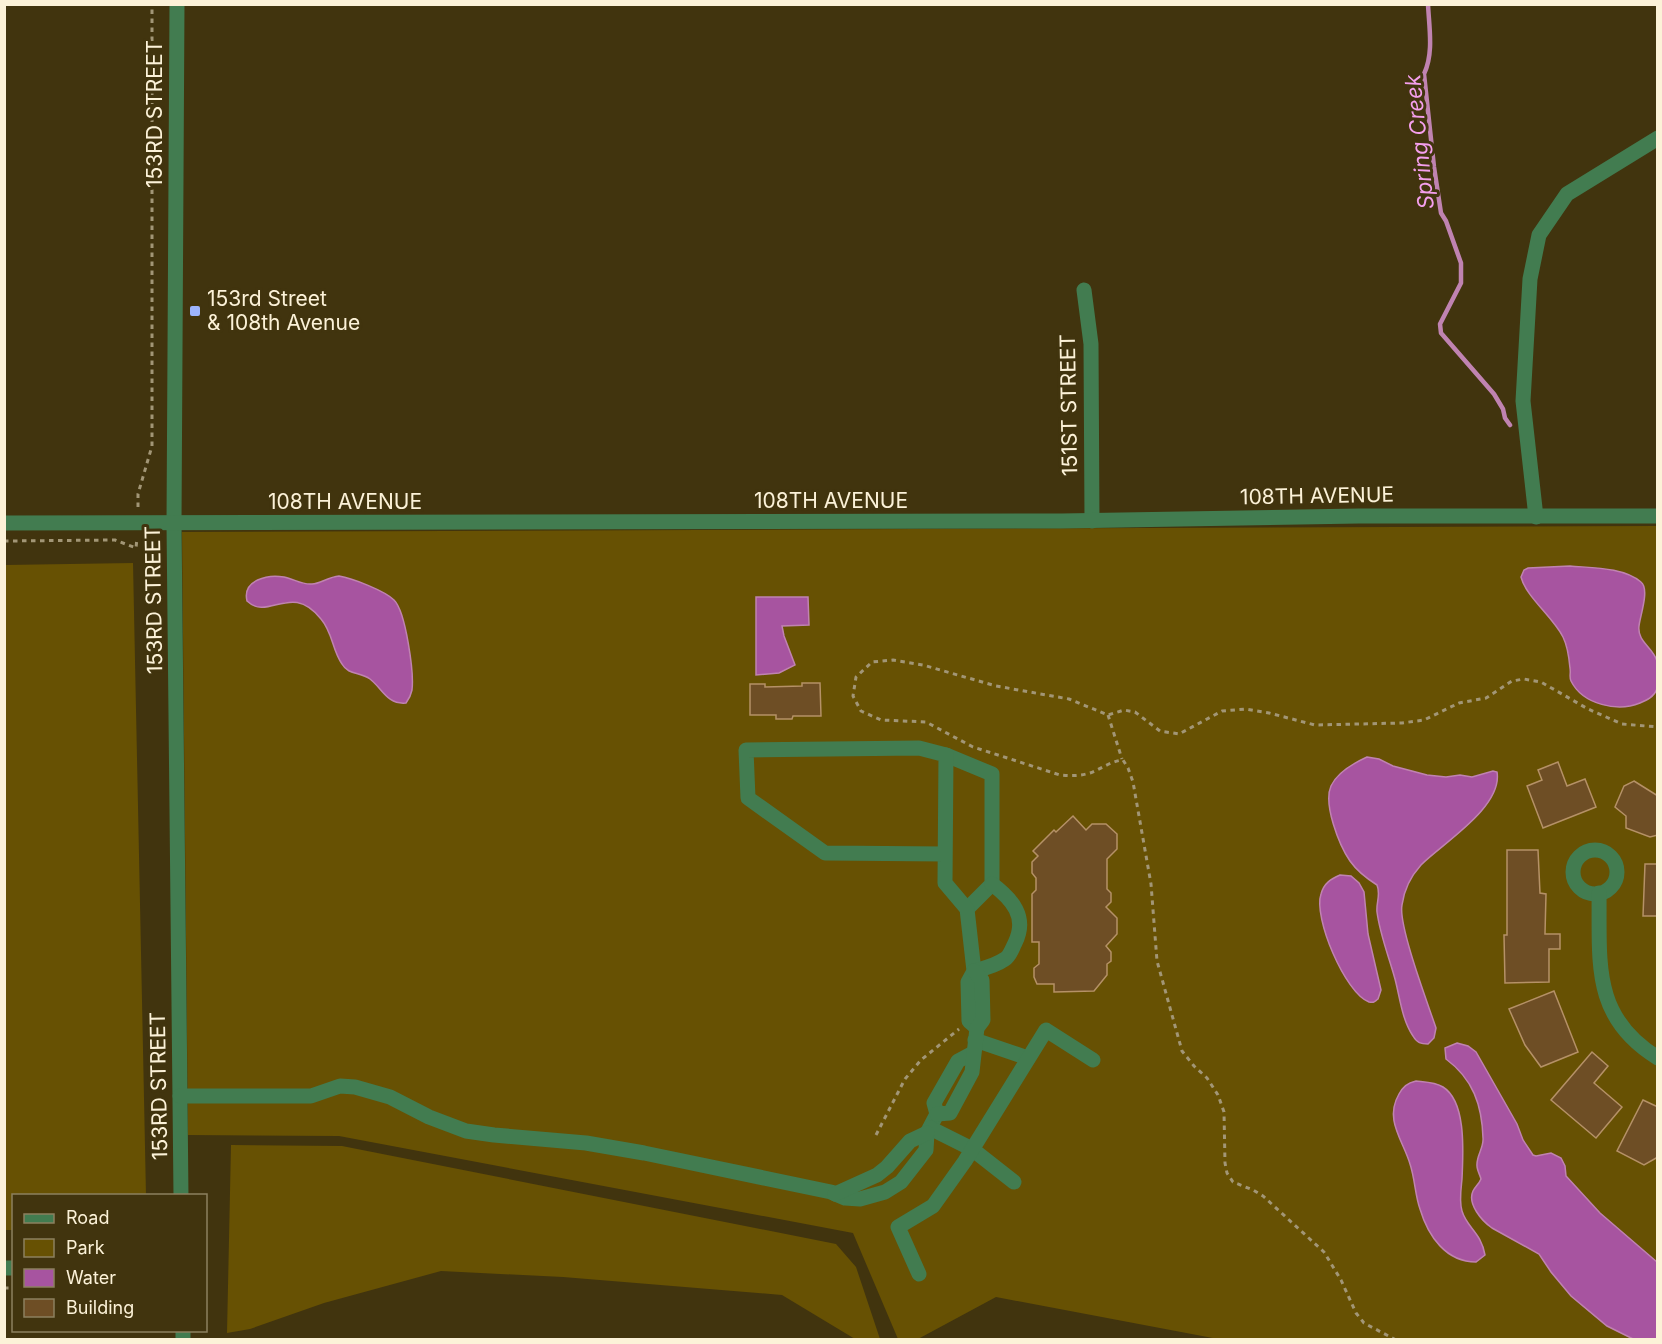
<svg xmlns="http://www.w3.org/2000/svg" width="1662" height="1344" viewBox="0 0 1662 1344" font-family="Inter,sans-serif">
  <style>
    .green { fill: #675103 }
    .water { fill: #a754a0; stroke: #c083b1; stroke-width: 1.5 }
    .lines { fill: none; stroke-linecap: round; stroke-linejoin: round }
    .stream { stroke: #c083b1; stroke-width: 4.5 }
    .building { fill: #6e4e25; stroke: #b59167; stroke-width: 1.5 }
    .path { stroke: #a29676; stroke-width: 3; stroke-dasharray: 4.5 4.5; stroke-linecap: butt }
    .minor { stroke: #427c50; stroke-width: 15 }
    .poi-dot { fill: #9db4fd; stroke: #41340e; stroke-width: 2 }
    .labels { text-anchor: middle; stroke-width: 6; stroke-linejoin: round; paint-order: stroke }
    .street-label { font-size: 21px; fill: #fcf2d8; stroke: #41340e }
    .poi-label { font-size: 21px; fill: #fcf2d8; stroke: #41340e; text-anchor: start }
    .water-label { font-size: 22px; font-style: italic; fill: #f49fec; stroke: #41340e }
  </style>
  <rect width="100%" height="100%" fill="#41340e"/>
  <g class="green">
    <path d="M1657,526V1339H1218L996,1297L918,1339H898L853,1233L339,1136L188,1135L182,532Z"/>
    <path d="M133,563L146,1195L14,1196L13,1230H5V565Z"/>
    <path d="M231,1145L342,1146L836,1244L856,1267L880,1339H855L782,1295L563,1277L441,1271L324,1303L250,1329L227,1333Z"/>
  </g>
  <g class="water">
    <path d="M1570,566C1592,568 1623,567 1641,582C1650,589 1640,616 1639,626C1637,642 1653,647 1657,661C1658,665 1658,671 1658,675C1658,679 1658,685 1657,689C1654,697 1647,700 1640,703C1618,712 1583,705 1571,681C1569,677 1571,673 1570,668C1569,657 1568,647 1563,637C1553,617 1526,597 1521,577L1524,570L1528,568Z"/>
    <path d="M339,576C352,578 385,591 394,600C406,612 414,673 412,690C411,695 409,699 406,703C387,705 382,688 370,679C360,672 348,675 342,664C332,650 333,633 321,619C291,581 269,622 247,601C242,580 268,574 284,577C294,579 302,585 312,584C320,584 328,577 339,576Z"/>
    <path d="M756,597H808L809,625L782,626L784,636L795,665L779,673L756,675Z"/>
    <path d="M1367,757L1379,759L1393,766L1427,775L1446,777L1460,775L1472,777L1493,771L1497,772C1503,807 1443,843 1421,865C1411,876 1404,890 1402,905C1398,925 1428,1004 1436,1028L1434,1038L1428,1044C1421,1044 1417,1043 1413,1036C1402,1020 1400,998 1395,979C1389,957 1380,935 1377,912C1376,902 1381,895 1377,885C1366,878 1357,871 1350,861C1339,845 1323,804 1331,786C1337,773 1354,763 1367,757Z"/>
    <path d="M1340,875L1351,876L1359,883L1364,892L1368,934L1381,990L1378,999C1374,1002 1374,1003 1369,1002C1345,993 1313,917 1321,894C1324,883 1331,879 1340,875Z"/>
    <path d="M1457,1043L1468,1046L1476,1052L1517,1124L1523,1140L1533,1155L1536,1156L1551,1153L1561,1158L1565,1166L1566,1176L1600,1213L1657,1262V1339H1633L1607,1326L1571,1296L1551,1272L1539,1254L1492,1228C1482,1221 1467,1204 1473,1191C1475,1187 1479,1184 1481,1179C1480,1175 1477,1170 1477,1166C1476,1156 1484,1148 1483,1138C1482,1105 1473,1079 1446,1059L1445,1048Z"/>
    <path d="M1416,1081C1425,1082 1435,1082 1443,1087C1467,1102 1463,1154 1462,1179C1461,1189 1459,1201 1462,1211C1467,1228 1481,1232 1485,1255L1476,1262C1446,1262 1428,1236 1420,1209C1415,1195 1415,1179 1410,1164C1403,1140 1384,1120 1399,1094C1403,1087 1407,1083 1416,1081Z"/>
  </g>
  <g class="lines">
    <path class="stream" d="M1428,4C1429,27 1434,53 1424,74L1434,167L1441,213L1446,221L1461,263V283L1440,324L1441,333L1494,394L1503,409L1505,418L1510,425"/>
  </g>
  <g class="building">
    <path d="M802,683H820L821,716H793L792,719H776V715H750V684H765V687L802,686Z"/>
    <path d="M1558,762L1567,786L1585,779L1596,807L1543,828L1527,786L1542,780L1538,770Z"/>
    <path d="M1634,781L1658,796V835L1650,837L1626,828V816L1615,807L1624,786Z"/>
    <path d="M1073,816L1086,830L1092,824H1106L1117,834V849L1107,859V889L1111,893V902L1106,907L1117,918V934L1106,946L1111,952V961L1107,964V975L1094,991L1054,992V984H1037L1034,977V968L1039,964V942H1032V894L1036,890V878L1032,873V862L1038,856L1033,851L1054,830L1056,832Z"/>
    <path d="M1507,850H1538L1540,893L1546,894L1545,934H1560V949H1549V982L1505,983L1504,935H1507Z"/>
    <path d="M1645,864H1658V916H1643Z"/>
    <path d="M1554,991L1578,1052L1541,1067L1525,1045L1509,1009Z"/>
    <path d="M1592,1052L1608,1066L1594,1083L1622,1107L1596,1138L1551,1100Z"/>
    <path d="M1643,1100L1658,1107V1157L1644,1165L1617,1151Z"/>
  </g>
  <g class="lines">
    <g class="path">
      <path d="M138,507V494L152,446V4"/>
      <path d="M4,541L115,540L136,548L137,538"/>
      <path d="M1108,715L1122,759"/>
      <path d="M876,1135L905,1079L921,1060L959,1029"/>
      <path d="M4,1288H14"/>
      <path d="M1396,1340L1364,1323L1356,1313L1341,1280L1324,1252L1263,1196L1253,1190L1233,1182L1227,1173L1225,1163L1224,1112L1218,1095L1207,1078L1194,1066L1182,1051L1157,961L1151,884L1133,782L1128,768L1123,760C1111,761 1101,769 1090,773C1080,776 1070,776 1060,775L973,747L926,722L881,720L861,711L853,696L856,677L872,662L893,660L923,665L996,686L1069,699L1108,715L1124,710L1135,712L1160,731L1179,734L1222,711L1246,709L1269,713L1315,725L1402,723L1424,720L1459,703L1486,698L1512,681L1524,679L1541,682L1588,709L1622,724L1658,727"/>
    </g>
    <g class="minor">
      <path d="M177,4L174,523L181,1196"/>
      <path d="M1084,290L1091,344L1092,521"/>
      <path d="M1536,517L1523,401L1530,279L1539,235L1567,194L1658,138"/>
      <path d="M4,523L1061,521L1359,516H1658"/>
      <path d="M946,755L992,774V884L967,909"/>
      <circle cx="1595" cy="872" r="22"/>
      <path d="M945,854L825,853L748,798L746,750L919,748L946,755L945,883L967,909L974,971L968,982L969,1021L977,1028"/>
      <path d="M1599,893C1600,962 1591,1017 1658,1058"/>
      <path d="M974,971C985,968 995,966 1005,959C1010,956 1012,949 1015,943C1028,917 1012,899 992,884"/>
      <path d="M975,1040L1028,1058"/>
      <path d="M180,1096H311L340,1086L355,1087L390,1097L429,1117L466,1131L494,1135L586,1143L644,1153L831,1192L845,1198L860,1199L885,1192L901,1182L926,1150L927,1133L937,1114L934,1103L958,1061L973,1053"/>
      <path d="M937,1114L950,1113L972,1072L977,1028L983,1020L982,980L974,971"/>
      <path d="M930,1128L972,1149L1014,1182"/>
      <path d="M835,1194L877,1175L887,1167L910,1141L927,1133"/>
      <path d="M4,1268H14"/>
      <path d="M919,1274L898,1227L933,1206L965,1161L1046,1030L1093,1060"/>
      <path d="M183,1330V1340"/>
    </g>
  </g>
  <rect class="poi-dot" x="189" y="305" width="12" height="12" rx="3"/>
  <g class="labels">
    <g class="street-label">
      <text transform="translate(155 114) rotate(-90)" y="7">153RD STREET</text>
      <text transform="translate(1069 405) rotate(-91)" y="7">151ST STREET</text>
      <text transform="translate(1317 496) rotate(-1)" y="7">108TH AVENUE</text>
      <text x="831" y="508">108TH AVENUE</text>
      <text x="345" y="509">108TH AVENUE</text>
      <text transform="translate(154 600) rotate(-91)" y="7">153RD STREET</text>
      <text transform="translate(159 1086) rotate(-91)" y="7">153RD STREET</text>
    </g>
    <g class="poi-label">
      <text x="207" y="306">153rd Street<tspan x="207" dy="24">&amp; 108th Avenue</tspan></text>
    </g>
    <g class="water-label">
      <text transform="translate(1419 142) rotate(-96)" y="8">Spring Creek</text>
    </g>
  </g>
  <rect width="1662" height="1344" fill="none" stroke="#fcf2d8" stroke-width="12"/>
  <rect x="12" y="1194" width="195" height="138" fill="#41340e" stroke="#8c805f" stroke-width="1.5"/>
  <rect x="24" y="1214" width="30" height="9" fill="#427c50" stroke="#8c805f" stroke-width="1.5"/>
  <text x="66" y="1224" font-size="18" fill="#fcf2d8">Road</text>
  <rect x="24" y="1239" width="30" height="18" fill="#675103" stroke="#8c805f" stroke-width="1.5"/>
  <text x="66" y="1254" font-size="18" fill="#fcf2d8">Park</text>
  <rect x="24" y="1269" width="30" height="18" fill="#a754a0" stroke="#8c805f" stroke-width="1.5"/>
  <text x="66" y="1284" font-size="18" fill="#fcf2d8">Water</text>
  <rect x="24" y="1299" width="30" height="18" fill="#6e4e25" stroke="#8c805f" stroke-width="1.5"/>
  <text x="66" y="1314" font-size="18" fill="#fcf2d8">Building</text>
</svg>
